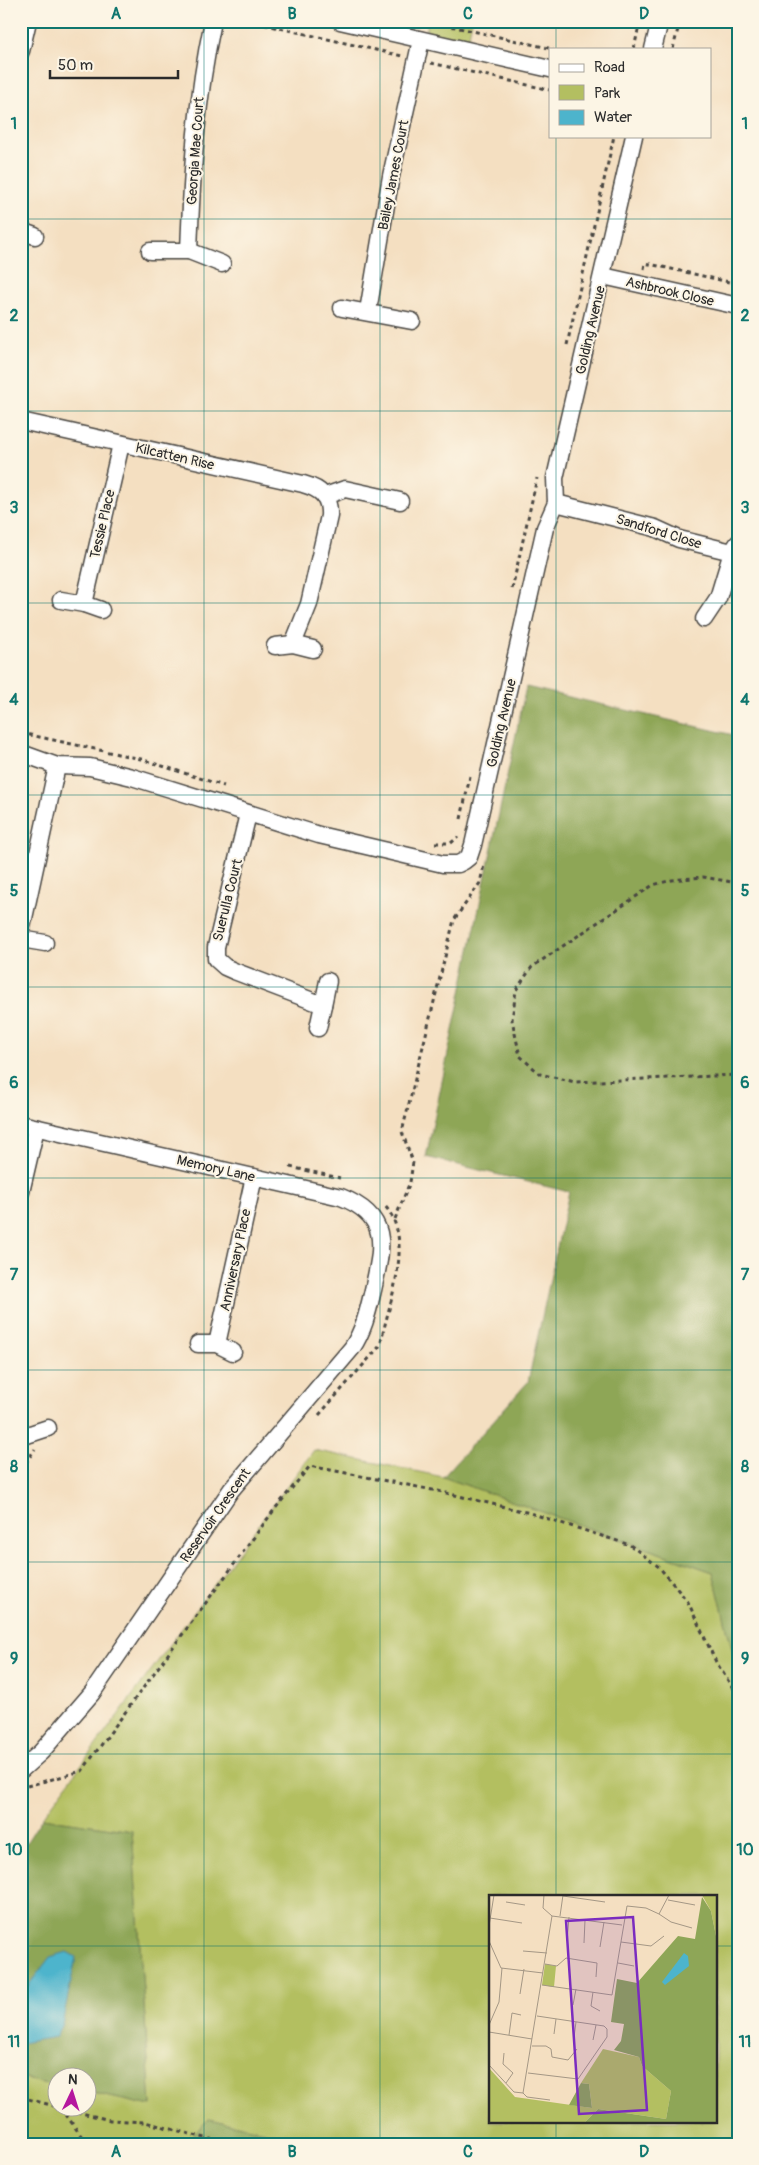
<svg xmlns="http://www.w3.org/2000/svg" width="759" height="2165" viewBox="0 0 759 2165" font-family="Pangolin,sans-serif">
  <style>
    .green { fill: #b3bf61; stroke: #6f7546; fill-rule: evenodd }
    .forest { fill: #8ea657; stroke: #5c6841 }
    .water { fill: #4db4cc; stroke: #3c707c }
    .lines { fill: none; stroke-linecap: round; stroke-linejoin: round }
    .street-casing { stroke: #494642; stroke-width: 19 }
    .path { stroke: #494642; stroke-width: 3; stroke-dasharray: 4 4; stroke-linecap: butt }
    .street { stroke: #fff; stroke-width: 16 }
    .grid { fill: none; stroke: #0f766e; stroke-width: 1; stroke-opacity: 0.55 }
    .labels { text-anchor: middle; stroke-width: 4; stroke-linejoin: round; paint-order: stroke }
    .street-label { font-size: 14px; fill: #2b2b2b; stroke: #fcf5e5 }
    .inset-road { fill: none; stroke: #a49785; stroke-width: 1 }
    .view { fill: #7b2cbf; fill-opacity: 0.15; stroke: #7b2cbf; stroke-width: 2.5 }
    .inset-edge { fill: none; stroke: #2b2b2b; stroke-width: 2.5 }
    .neatline { fill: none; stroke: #0f766e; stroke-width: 2 }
    .grid-label { font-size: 16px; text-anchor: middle; font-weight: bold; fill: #0f766e }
  </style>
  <rect width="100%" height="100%" fill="#fcf5e5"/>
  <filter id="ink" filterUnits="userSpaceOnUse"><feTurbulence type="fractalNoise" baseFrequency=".02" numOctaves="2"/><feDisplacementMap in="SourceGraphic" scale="10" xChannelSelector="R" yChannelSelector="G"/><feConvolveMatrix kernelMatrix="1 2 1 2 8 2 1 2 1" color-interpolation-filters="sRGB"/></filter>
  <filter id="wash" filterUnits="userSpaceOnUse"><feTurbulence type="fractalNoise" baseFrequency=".0096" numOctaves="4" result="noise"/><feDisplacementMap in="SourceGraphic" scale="20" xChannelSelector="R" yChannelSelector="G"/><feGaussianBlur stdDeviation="1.12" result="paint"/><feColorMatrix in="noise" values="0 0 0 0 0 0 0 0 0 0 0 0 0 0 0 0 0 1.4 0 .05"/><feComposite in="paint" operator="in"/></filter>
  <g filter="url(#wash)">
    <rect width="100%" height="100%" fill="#f4dfc1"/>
    <g class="green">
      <path d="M428,21H472L466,50L425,40Z"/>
      <path d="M314,1450L443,1477L713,1572L738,1673V2144H324L209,2119L183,2144H21V2078L57,2086L58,2108H88V2092L151,2106L132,1831L42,1818ZM490,1896H715V2121H490Z"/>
    </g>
    <g class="forest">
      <path d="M526,687L738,736V1673L713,1572L443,1477L528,1382L569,1192L426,1157Z"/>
      <path d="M42,1818L132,1831L151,2106L88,2092V2078H58L57,2086L21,2078V1851Z"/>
      <path d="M209,2119L324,2144H183Z"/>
    </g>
    <path class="water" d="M67,1952L76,1957L63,2020L56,2037L21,2043V1995L50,1957Z"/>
  </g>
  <g filter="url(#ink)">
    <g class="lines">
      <g class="street-casing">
        <g id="street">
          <path d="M340,21L550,69"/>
          <path d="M653,49L660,21"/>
          <path d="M21,51L28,21"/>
          <path d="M21,231L35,236"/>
          <path d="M150,251H189L222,264"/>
          <path d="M189,251C192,171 196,100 213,21"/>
          <path d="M603,276L738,306"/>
          <path d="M342,308L412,321"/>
          <path d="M368,311L391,176L421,40"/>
          <path d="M21,421L303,484C321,489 330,497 329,516L309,604L293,644"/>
          <path d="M325,496L345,489L400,501"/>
          <path d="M556,503L655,528L679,539L732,552"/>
          <path d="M61,600L84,604L121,444"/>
          <path d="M84,604L101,610"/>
          <path d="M704,619L718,598L732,552L738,543"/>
          <path d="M275,646L293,644L313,649"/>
          <path d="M21,753L57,766L90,767L132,777L319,835L443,864H458L464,861L469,857L473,845L545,528L556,503L555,478L634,136"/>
          <path d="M248,814L216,947V959L225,967L234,971L323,1005L318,1028"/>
          <path d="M21,932L57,766"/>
          <path d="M21,939L45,943"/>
          <path d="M323,1005L328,981"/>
          <path d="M21,1124L341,1197C392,1217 382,1248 373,1290C368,1311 364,1330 352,1348L231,1490L92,1693L41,1752L21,1770"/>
          <path d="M21,1192L36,1128"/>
          <path d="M198,1344H217L233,1352"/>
          <path d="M217,1344L254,1177"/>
          <path d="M21,1437L48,1428"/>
        </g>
      </g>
      <g class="path">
        <path d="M249,21L402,56"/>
        <path d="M428,21L553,49"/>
        <path d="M634,49L640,21"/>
        <path d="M673,49L680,21"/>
        <path d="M431,63L550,90"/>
        <path d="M644,269L645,263L738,284"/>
        <path d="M567,345L614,136"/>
        <path d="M512,589L537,478"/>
        <path d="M21,733L141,759L224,786"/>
        <path d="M461,819L470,776"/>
        <path d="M435,843H451L458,837"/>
        <path d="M738,883L703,877L672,880L653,885L532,967L516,990L512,1020L520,1056L540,1074L575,1082L738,1075"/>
        <path d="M290,1167L340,1178"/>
        <path d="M395,1219L410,1182L413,1162L402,1132L454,920L480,883L484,865"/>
        <path d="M319,1415L379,1347L381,1342C389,1301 415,1241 385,1206"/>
        <path d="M21,1470L35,1449"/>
        <path d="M27,1786L82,1771L274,1510L310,1466L438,1491L530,1513L630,1545L659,1567L688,1602L716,1662L738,1696"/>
        <path d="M21,2097L58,2107"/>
        <path d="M61,2108L110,2120L145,2122L209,2139L236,2144"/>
        <path d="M61,2108L87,2144"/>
      </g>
      <use href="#street" class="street"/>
    </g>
  </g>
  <path class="grid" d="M204,21V2144M380,21V2144M556,21V49M556,136V1896M21,219H738M21,411H738M21,603H738M21,795H738M21,987H738M21,1178H738M21,1370H738M21,1562H738M21,1754H738M21,1946H490M715,1946H738M556,2121V2144"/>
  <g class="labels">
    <g class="street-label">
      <text transform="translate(195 151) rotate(-86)" y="5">Georgia Mae Court</text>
      <text transform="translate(393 175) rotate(-79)" y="5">Bailey James Court</text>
      <text transform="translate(670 291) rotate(13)" y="5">Ashbrook Close</text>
      <text transform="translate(590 330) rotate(-77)" y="5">Golding Avenue</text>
      <text transform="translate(175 456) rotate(13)" y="5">Kilcatten Rise</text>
      <text transform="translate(102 524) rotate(-77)" y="5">Tessie Place</text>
      <text transform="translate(659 531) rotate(17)" y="5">Sandford Close</text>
      <text transform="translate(501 723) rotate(-77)" y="5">Golding Avenue</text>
      <text transform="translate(227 900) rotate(-76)" y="5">Suerulla Court</text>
      <text transform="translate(216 1168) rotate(13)" y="5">Memory Lane</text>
      <text transform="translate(235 1260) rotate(-78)" y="5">Anniversary Place</text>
      <text transform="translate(215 1515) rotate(-55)" y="5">Reservoir Crescent</text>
    </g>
  </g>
  <g transform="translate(489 1895)">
    <rect width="228" height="228" fill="#f4dfc1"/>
    <path d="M213,0H227V41L222,16ZM56,69L67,71L65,92L53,90ZM114,154L150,162L153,171L182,196L177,224L109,214L96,227H0V173L26,202L103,213L100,189L92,188Z" fill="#b3bf61"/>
    <path d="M213,2L222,16L227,41V227H96L109,214L177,224L182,196L153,171L150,162L125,155L132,146L135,129L122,127L128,84L148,88L189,41L206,44ZM92,188L100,189L103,213L80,210Z" fill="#8ea657"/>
    <path d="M195,58L199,61L200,71L176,90L173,87Z" fill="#4db4cc"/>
    <path class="inset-road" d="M55,0L54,13L63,21L133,30M74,1L116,7M179,5L206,10M17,7L36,10M170,19L182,27L203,33M71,21L74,0M1,23L33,28M0,31L5,0M0,46L12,73L54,78M78,46L80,22M132,47L162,51L175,41M95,48L96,25M111,52L115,27M34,56L58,58M129,68L145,71M56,69L68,71L77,63L108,68L107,82M53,90L123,100L138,11L157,13L170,19L180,0M104,97L102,111L111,116M31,99L35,74M84,110L87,94M0,130L10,107L13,73M0,137L43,144M65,139L67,124M20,140L23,118L32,120M85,142L87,127M104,145L107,130M43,151H57L62,154L63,162L79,165L88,154M15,158L14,169L24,178L17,188M0,170L25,197L34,198M39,178L89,184L118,142V134L115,131L48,121M34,198L63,21M34,198L38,202L61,205"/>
    <path class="view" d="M144,22L158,215L90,219L77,26Z"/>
    <rect width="228" height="228" class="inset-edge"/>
  </g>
  <rect width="759" height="2165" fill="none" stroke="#fcf5e5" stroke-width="55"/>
  <rect x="549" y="48" width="162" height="90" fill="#fcf5e5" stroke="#a8a49b"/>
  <rect x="559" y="64" width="25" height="8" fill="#ffffff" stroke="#a8a49b"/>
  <text x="594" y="72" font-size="15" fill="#2b2b2b">Road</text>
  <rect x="559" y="85" width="25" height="15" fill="#b3bf61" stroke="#a8a49b"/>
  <text x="594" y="98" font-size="15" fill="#2b2b2b">Park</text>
  <rect x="559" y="110" width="25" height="15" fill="#4db4cc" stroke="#a8a49b"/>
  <text x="594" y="122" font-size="15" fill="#2b2b2b">Water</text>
  <g transform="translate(72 2092) rotate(4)"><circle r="24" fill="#fcf5e5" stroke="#a8a49b"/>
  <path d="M0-4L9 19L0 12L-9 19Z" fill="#b5179e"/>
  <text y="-8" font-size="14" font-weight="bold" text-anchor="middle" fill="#2b2b2b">N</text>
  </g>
  <path d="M50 70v8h128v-8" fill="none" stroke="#2b2b2b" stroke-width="2.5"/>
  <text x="58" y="70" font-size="15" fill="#2b2b2b" stroke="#fcf5e5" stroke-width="4" paint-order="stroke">50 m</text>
  <rect x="28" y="28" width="704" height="2110" class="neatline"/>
  <g class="grid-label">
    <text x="116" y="19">A</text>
    <text x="292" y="19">B</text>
    <text x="468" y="19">C</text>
    <text x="644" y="19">D</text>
    <text x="14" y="129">1</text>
    <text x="745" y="129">1</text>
    <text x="14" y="321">2</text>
    <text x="745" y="321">2</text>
    <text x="14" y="513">3</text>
    <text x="745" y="513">3</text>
    <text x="14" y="705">4</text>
    <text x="745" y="705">4</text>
    <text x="14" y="896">5</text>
    <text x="745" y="896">5</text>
    <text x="14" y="1088">6</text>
    <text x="745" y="1088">6</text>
    <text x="14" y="1280">7</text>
    <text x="745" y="1280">7</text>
    <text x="14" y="1472">8</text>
    <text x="745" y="1472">8</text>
    <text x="14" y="1664">9</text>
    <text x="745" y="1664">9</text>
    <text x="14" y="1855">10</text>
    <text x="745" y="1855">10</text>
    <text x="14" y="2047">11</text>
    <text x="745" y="2047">11</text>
    <text x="116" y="2157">A</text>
    <text x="292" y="2157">B</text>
    <text x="468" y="2157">C</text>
    <text x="644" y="2157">D</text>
  </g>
</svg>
